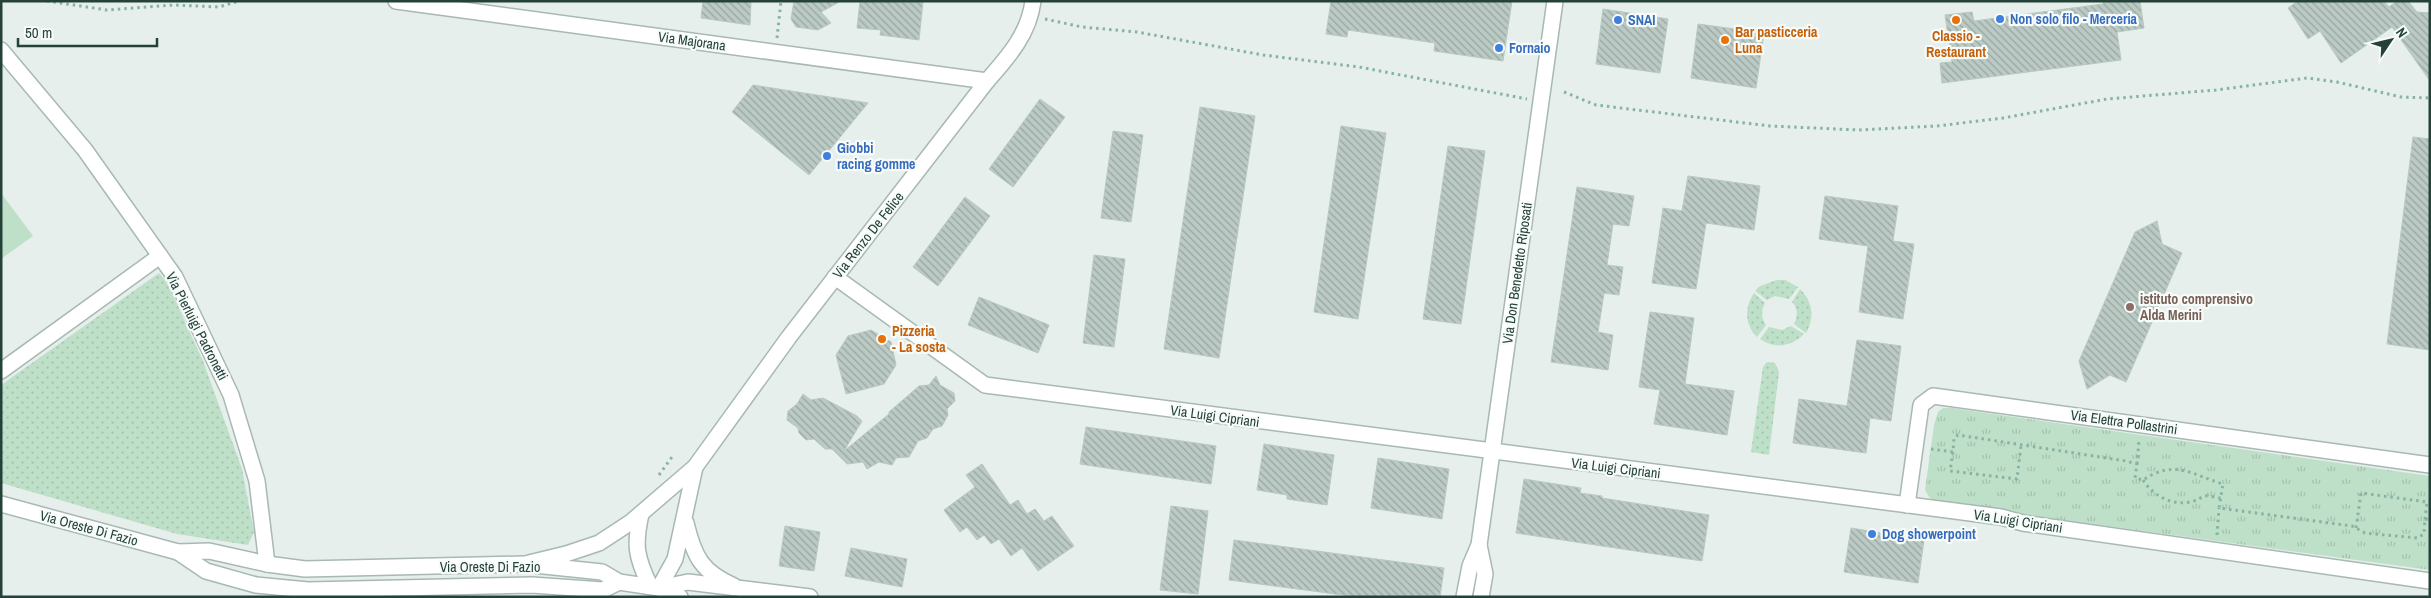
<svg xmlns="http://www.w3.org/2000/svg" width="2431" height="598" viewBox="0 0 2431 598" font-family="'Archivo Narrow',sans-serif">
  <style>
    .grass { fill: url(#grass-dots) }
    .park { fill: url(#park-tufts) }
    .garden { fill: #bfe0c8 }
    .building { fill: url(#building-back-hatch); stroke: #b8c9c2 }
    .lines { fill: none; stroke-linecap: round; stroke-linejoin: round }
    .minor-casing { stroke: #a8b8b2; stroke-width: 18 }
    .tertiary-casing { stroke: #a8b8b2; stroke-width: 18 }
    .path { stroke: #86b3a5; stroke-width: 3; stroke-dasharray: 2.5 4; stroke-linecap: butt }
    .minor { stroke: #fff; stroke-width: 15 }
    .tertiary { stroke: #fff; stroke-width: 15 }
    .shop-dot { fill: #3f7fe0; stroke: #f7fbf9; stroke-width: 2 }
    .food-dot { fill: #e8710a; stroke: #f7fbf9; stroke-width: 2 }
    .education-dot { fill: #8d6e63; stroke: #f7fbf9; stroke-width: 2 }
    .labels { text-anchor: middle; stroke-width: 4.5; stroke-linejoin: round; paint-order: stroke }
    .shop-label { font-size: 14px; font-weight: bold; fill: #366cbe; stroke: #f7fbf9; text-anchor: start }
    .food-label { font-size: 14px; font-weight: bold; fill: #c56008; stroke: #f7fbf9; text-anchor: start }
    .street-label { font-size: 14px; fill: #24423a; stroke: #f7fbf9 }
    .education-label { font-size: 14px; font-weight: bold; fill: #785e54; stroke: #f7fbf9; text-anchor: start }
  </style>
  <defs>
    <pattern id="grass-dots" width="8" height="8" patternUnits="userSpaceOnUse" patternTransform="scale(1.25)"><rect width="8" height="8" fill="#bfe0c8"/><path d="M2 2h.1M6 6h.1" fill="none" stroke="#a4c1ad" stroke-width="1.8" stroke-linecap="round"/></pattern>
    <pattern id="park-tufts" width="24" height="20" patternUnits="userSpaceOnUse" patternTransform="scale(1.25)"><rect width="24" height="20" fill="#bfe0c8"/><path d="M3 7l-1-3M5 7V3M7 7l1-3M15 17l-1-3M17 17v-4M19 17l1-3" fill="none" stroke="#a4c1ad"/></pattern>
    <pattern id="building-back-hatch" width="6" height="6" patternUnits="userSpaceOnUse" patternTransform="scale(1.25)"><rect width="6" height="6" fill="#bbcac4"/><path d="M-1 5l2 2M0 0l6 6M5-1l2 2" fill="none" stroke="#98a6a0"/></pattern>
  </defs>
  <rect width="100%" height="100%" fill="#e6efeb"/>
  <g class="grass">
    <path d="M159,273L168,284L203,361L242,469L254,532L248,545L177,534L1,483V385Z"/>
    <path d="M1777,280H1785L1798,287L1789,299L1775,296L1767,300L1755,291L1760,286Z"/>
    <path d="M1800,289C1813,302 1815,318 1806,333L1794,324C1798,316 1798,308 1792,302Z"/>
    <path d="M1754,293L1765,303C1761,311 1761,318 1766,325L1757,337C1745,325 1744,308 1754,293Z"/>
    <path d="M1791,326L1804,334C1791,347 1774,349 1760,339L1769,327L1782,330Z"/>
    <path d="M1767,362L1775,363L1779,372L1769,455L1751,452L1763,367Z"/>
  </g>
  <path class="park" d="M1943,408H1951L2430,476V570L1938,503L1929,497L1925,490L1934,425L1938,412Z"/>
  <path class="garden" d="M1,193L33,236L1,259Z"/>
  <g class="building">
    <path d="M703,1H751L750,25L701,18Z"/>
    <path d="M794,1H841L821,12L831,23L818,30L796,27L791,19Z"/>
    <path d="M860,1L923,2L919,40L880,35L881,30L857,28Z"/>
    <path d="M1331,1H1512L1503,61L1434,51L1435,43L1348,30L1347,37L1326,34Z"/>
    <path d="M2103,1H2140L2144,28L2117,32L2121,60L1942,83L1940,63L1952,62L1945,15L1972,12L1974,21L2103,4Z"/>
    <path d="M2298,1H2384L2389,7L2397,1H2408L2417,12L2430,13V81L2392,27L2341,63L2320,31L2308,39L2288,8Z"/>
    <path d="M1603,9L1668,19L1660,73L1596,64Z"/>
    <path d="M1698,24L1764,33L1756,88L1691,78Z"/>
    <path d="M753,85L868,103L809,175L732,112Z"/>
    <path d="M1040,99L1065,117L1013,187L989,169Z"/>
    <path d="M1200,107L1255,116L1219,358L1164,349Z"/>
    <path d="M1341,126L1386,133L1358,319L1314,312Z"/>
    <path d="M1113,131L1143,135L1131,222L1101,218Z"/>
    <path d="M2413,137L2430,139V350L2387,344Z"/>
    <path d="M1448,146L1485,151L1461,324L1423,319Z"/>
    <path d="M1688,176L1760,186L1754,230L1706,223L1696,289L1652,283L1663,208L1682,211Z"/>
    <path d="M1577,187L1634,196L1629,226L1613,224L1607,265L1623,267L1619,295L1604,293L1598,332L1613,335L1608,370L1551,362Z"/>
    <path d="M1825,196L1898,206L1893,241L1914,244L1903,319L1859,312L1868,246L1819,239Z"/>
    <path d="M965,197L990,216L938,286L913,267Z"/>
    <path d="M2157,221L2162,244L2182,253L2126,382L2110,375L2087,389L2079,361L2135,232Z"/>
    <path d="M1094,255L1125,259L1114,347L1083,343Z"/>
    <path d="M979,297L1049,325L1038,353L968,325Z"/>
    <path d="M1650,312L1694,318L1685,384L1734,391L1727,435L1654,424L1660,390L1639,387Z"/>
    <path d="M871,330L891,342L896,365L884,384L846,394L836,355L848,336Z"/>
    <path d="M1857,340L1901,346L1891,421L1870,418L1866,453L1793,443L1799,399L1847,406Z"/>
    <path d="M936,376L940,385L954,393L955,401L947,409L948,415L942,426L933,429L927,438L918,441L909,457L896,458L892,465L879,462L867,469L863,462L847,464L832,449H825L814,439L806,440L799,433L798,428L787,420L788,411L797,404L803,394L811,400L823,398L857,416L862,421L844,451L889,414V412L919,386L929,385Z"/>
    <path d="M1086,427L1216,446L1211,484L1080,464Z"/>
    <path d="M1264,444L1334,455L1327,505L1287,499V495L1257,490Z"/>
    <path d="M1378,458L1449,469L1442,519L1371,508Z"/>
    <path d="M982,464L1010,505L1018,500L1027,514L1035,509L1044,521L1052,516L1074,546L1038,571L1022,548L1011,556L999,539L991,544L984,535L977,540L967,527L960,532L944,510L975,487L966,475Z"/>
    <path d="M1524,479L1581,488L1580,493L1602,496V498L1709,515L1702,561L1516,533Z"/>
    <path d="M1171,506L1208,511L1198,594L1160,590Z"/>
    <path d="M785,526L820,532L814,571L779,566Z"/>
    <path d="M1851,528L1924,540L1918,583L1844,572Z"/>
    <path d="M1234,540L1444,568L1440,597H1358L1229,580Z"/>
    <path d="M851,548L907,559L902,587L845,576Z"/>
  </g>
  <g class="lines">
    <g class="minor-casing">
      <g id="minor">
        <path d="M396,1L987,81"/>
        <path d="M1,50L85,150L175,277L231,395L257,481L267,564"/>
        <path d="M835,277L985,385L2001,517L2023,523L2430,581"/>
        <path d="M1,371L160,256"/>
        <path d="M1907,505L1921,405L1933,396L2430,465"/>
        <path d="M641,514C634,545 636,557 650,586"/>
        <path d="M686,523C694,557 702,572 734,586"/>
        <path d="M1479,545L1485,574L1481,597"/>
        <path d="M529,563L566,554L599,543L631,522L695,467L789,337L987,81C1008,57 1029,34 1033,1"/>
        <path d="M659,588L675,559L695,467"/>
        <path d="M1464,597L1470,566L1479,545L1555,1"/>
      </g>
    </g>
    <g class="tertiary-casing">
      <g id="tertiary">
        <path d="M1,504L178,552L209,551L267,564L305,569L525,564L602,572L619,582L659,588L680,597"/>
        <path d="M178,552L206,571L256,585L308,590L532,585L603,590L619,582"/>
        <path d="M659,588L688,582L810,597"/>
      </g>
    </g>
    <g class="path">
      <path d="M47,1L107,10L174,5L219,7L239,1"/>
      <path d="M1045,19L1082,27L1137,32L1263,55L1359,67L1527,99"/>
      <path d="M777,38L781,1"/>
      <path d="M1564,92L1596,105L1770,126L1859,130L1937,126L2003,118L2107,99L2216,90L2307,78L2337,82L2401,97L2430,98"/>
      <path d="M1931,449L1953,452L1954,438L1958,435L2126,461L2137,464L2135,478L2143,480C2175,459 2190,474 2223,484L2219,508L2352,526L2365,533L2417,538L2424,534L2425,519L2430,520"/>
      <path d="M1953,452L1950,471L2017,479L2021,446"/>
      <path d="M2137,464L2139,440"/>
      <path d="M659,475L672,457"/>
      <path d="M2143,480C2154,497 2174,507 2194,501C2198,500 2201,497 2205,496C2209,495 2216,498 2221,498"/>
      <path d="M2356,528L2361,493L2427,502L2425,519"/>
      <path d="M2217,535L2219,508"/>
    </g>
    <use href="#minor" class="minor"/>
    <use href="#tertiary" class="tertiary"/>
  </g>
  <g class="shop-dot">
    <circle cx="2000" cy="19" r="5"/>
    <circle cx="1618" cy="20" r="5"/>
    <circle cx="1499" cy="48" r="5"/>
    <circle cx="827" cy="156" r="5"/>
    <circle cx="1872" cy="534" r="5"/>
  </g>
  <g class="food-dot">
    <circle cx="1956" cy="20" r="5"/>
    <circle cx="1725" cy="40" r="5"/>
    <circle cx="882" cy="339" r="5"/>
  </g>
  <circle class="education-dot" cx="2130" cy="307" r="5"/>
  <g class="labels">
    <g class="shop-label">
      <text x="2010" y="24">Non solo filo - Merceria</text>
      <text x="1628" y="25">SNAI</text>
      <text x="1509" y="53">Fornaio</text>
      <text x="837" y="153">Giobbi<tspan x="837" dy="16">racing gomme</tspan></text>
      <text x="1882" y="539">Dog showerpoint</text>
    </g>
    <g class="food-label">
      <text x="1735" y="37">Bar pasticceria<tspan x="1735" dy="16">Luna</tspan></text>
      <text x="1956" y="41" text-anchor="middle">Classio -<tspan x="1956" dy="16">Restaurant</tspan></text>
      <text x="892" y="336">Pizzeria<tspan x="892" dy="16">- La sosta</tspan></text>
    </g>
    <g class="street-label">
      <text transform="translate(692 41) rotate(8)" y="5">Via Majorana</text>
      <text transform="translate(868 235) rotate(-52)" y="5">Via Renzo De Felice</text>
      <text transform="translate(1517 273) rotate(-82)" y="5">Via Don Benedetto Riposati</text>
      <text transform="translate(197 326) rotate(63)" y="5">Via Pierluigi Padronetti</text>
      <text transform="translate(1215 416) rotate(8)" y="5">Via Luigi Cipriani</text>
      <text transform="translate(2124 422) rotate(8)" y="5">Via Elettra Pollastrini</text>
      <text transform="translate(1616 468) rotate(7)" y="5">Via Luigi Cipriani</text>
      <text transform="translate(2018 521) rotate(9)" y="5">Via Luigi Cipriani</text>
      <text transform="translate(89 528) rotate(15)" y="5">Via Oreste Di Fazio</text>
      <text x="490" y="572">Via Oreste Di Fazio</text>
    </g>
    <g class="education-label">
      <text x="2140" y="304">istituto comprensivo<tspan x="2140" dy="16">Alda Merini</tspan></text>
    </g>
  </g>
  <rect width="2431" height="598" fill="none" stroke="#24423a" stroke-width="5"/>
  <g transform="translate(2391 40) rotate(55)" stroke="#f7fbf9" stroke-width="4" paint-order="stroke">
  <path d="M0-4L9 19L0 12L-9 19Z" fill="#24423a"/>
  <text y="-8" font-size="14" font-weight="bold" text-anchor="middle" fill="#24423a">N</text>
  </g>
  <path d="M18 38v8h139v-8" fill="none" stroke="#24423a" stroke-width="2.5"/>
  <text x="25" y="38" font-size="15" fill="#24423a" stroke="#f7fbf9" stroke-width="4" paint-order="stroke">50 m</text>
</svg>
